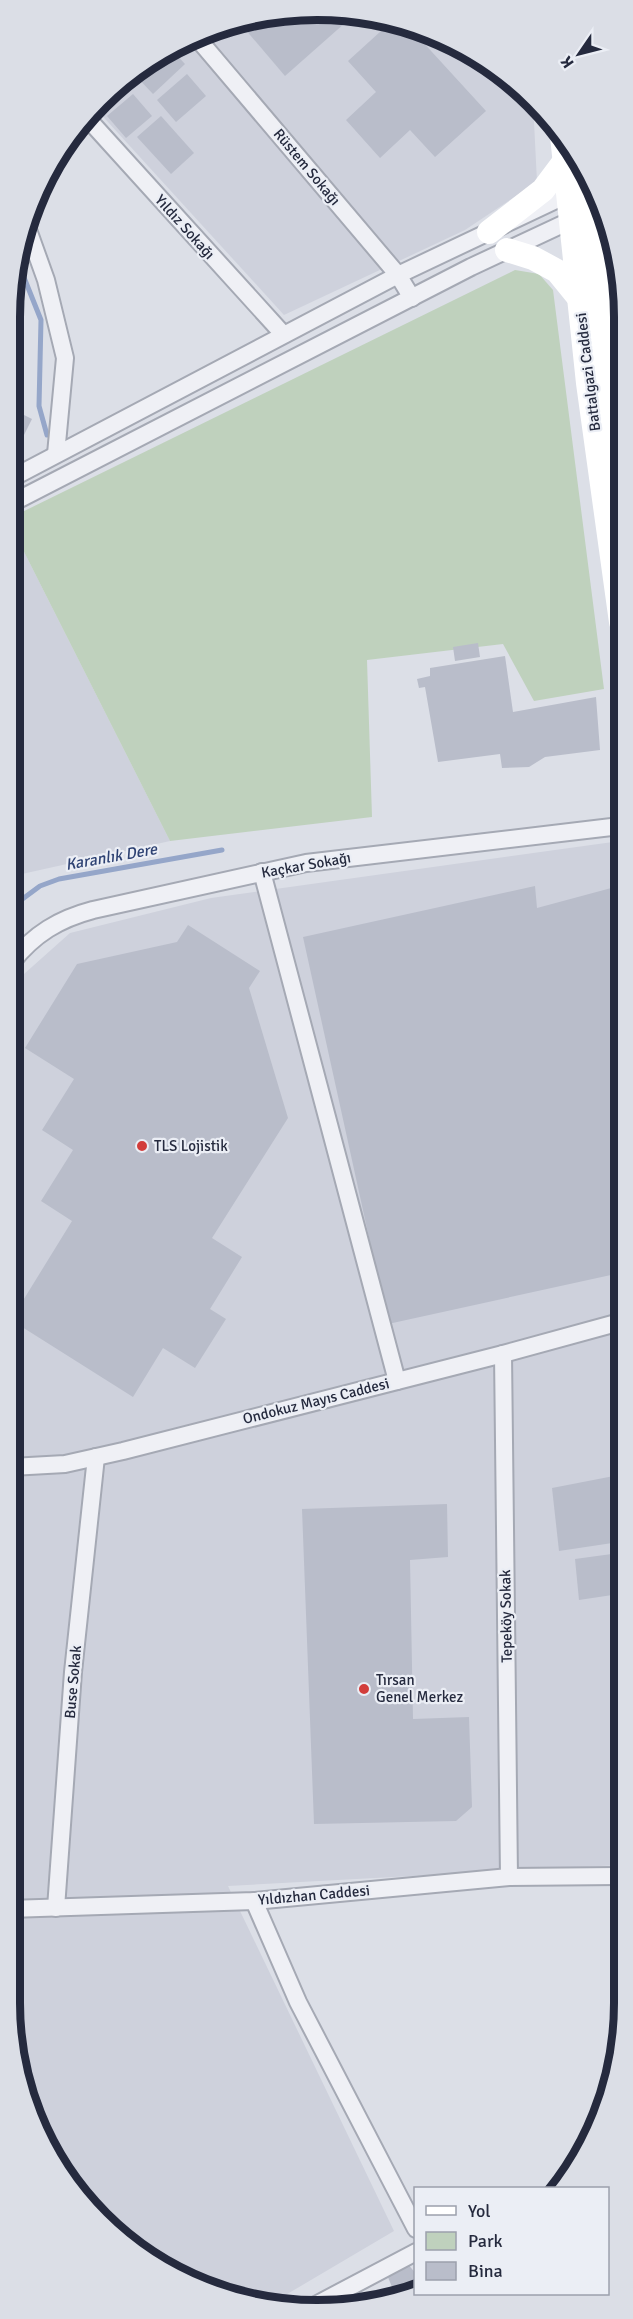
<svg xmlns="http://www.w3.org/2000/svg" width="633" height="2319" viewBox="0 0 633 2319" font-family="Signika,sans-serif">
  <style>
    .built { fill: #ced1dc }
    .green { fill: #bfd1bd }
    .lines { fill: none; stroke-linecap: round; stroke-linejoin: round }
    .stream { stroke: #95a6c9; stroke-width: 5 }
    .building { fill: #b9bdca }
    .minor-casing { stroke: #a5a9b4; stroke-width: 20 }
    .minor { stroke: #eff0f5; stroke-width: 16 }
    .secondary { stroke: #fff; stroke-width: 24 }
    .secondary-bridge { stroke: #fff; stroke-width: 24 }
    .poi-dot { fill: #d23d3b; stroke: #ebeef5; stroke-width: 2 }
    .labels { text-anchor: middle; stroke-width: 4.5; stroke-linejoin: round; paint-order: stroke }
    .street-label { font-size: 15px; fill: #252a3e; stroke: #ebeef5 }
    .poi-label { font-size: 15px; fill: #252a3e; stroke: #ebeef5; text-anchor: start }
    .water-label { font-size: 16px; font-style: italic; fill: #2e4273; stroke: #ebeef5 }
    .rim { fill: none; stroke: #252a3e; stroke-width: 8 }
  </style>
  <rect width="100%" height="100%" fill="#dcdfe7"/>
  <g class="built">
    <path d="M256,15H376L470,50L533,102L537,182L465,230L284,315L97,110L145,61Z"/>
    <path d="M14,532L170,841L13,876Z"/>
    <path d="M620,841L619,1865L228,1886L394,2231L272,2303L180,2278L86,2206L32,2120L9,2003L12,973L24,974L70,933L211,898Z"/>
  </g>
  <path class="green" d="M515,270L539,274L553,290L604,689L534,701L503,644L367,660L372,817L170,841L14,532V516Z"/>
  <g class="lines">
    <g class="stream">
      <path d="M15,255L41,320L39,406L47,435"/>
      <path d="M13,906L40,886L59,879L222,850"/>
    </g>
  </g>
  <g class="building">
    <path d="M256,15H354L285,76L239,22Z"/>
    <path d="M392,21L410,28L486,111L435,157L410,130L380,158L346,120L376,92L348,61Z"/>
    <path d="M172,50L185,64L153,94L135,75L155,57Z"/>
    <path d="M187,74L206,96L176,122L157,100Z"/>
    <path d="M133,94L152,116L126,138L107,116Z"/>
    <path d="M161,116L194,153L171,174L137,137Z"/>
    <path d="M14,410L32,419L21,441L14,438Z"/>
    <path d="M478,643L480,657L455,661L453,647Z"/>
    <path d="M505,656L513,712L596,697L600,750L545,757L529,767L502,768L500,754L438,762L425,687L419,688L417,679L430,676V668Z"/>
    <path d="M535,886L537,908L615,887L620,911V1255L616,1256L620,1273L388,1324L303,937Z"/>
    <path d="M188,925L260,971L249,988L288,1118L212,1238L242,1257L210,1309L226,1319L195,1368L163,1348L133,1397L11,1320L72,1221L41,1201L73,1150L42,1130L74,1079L25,1048L77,964L177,942Z"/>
    <path d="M619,1475V1542L559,1551L552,1488Z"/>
    <path d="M447,1504L448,1557L410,1560L413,1719L469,1717L472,1807L456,1821L314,1824L302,1509Z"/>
    <path d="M619,1553V1594L579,1600L575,1559Z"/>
    <path d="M404,2259L416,2274V2290L397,2299L385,2270Z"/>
  </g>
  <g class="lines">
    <g class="minor-casing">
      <g id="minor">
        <path d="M198,39L398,275L412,298"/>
        <path d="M88,119L283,334"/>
        <path d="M27,227L46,280L65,358L56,454"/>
        <path d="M14,477L398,275L577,190"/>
        <path d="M14,502L471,267L578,217"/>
        <path d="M262,872L397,1381"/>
        <path d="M12,962C34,934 59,919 93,910L306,863L620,826"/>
        <path d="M503,1354L509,1877"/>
        <path d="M11,1467L65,1464L123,1451L503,1354L620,1322"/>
        <path d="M254,1901L298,2002L416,2229"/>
        <path d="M56,1908L73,1672L96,1457"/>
        <path d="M9,1909L254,1901L509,1877L618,1876"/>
        <path d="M310,2308L416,2252"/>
      </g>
    </g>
    <use href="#minor" class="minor"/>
    <g class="secondary">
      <path d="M562,136L588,383L621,622"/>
      <path d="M489,232L543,190L564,162"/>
      <path d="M507,250L533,258L557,271L579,298"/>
    </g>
    <path class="secondary-bridge" d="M588,179L617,468"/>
  </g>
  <g class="poi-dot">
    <circle cx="142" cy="1146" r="6"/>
    <circle cx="364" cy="1689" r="6"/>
  </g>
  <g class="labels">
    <g class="street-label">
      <text transform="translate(307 167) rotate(50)" y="5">Rüstem Sokağı</text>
      <text transform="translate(185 227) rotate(48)" y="5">Yıldız Sokağı</text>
      <text transform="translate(588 372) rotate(-97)" y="5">Battalgazi Caddesi</text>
      <text transform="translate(306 865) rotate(-10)" y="5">Kaçkar Sokağı</text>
      <text transform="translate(316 1401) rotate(-14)" y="5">Ondokuz Mayıs Caddesi</text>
      <text transform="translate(506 1616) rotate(-91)" y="5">Tepeköy Sokak</text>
      <text transform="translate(73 1682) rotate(-85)" y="5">Buse Sokak</text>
      <text transform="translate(314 1895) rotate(-5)" y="5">Yıldızhan Caddesi</text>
    </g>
    <g class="poi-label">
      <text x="154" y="1151">TLS Lojistik</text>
      <text x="376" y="1685">Tırsan<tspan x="376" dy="17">Genel Merkez</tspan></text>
    </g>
    <g class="water-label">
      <text transform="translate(111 856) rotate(-10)" y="6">Karanlık Dere</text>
    </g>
  </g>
  <path d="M0 0H633V2319H0ZM317 20H317A297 297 0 0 1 614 317V2003A297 297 0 0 1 317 2300H317A297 297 0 0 1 20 2003V317A297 297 0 0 1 317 20Z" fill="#dbdee6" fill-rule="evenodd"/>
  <path class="rim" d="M317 20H317A297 297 0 0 1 614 317V2003A297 297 0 0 1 317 2300H317A297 297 0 0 1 20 2003V317A297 297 0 0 1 317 20Z"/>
  <rect x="414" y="2187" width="195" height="108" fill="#ebeef5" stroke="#9ca0ac" stroke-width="1.5"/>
  <rect x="426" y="2206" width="30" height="9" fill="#ffffff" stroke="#9ca0ac" stroke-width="1.5"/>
  <text x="468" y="2217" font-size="18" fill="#252a3e">Yol</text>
  <rect x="426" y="2232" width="30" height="18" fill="#bfd1bd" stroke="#9ca0ac" stroke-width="1.5"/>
  <text x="468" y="2247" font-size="18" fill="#252a3e">Park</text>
  <rect x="426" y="2262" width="30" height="18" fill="#b9bdca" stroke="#9ca0ac" stroke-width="1.5"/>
  <text x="468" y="2277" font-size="18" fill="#252a3e">Bina</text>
  <g transform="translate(579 54) rotate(235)" stroke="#ebeef5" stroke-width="4.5" paint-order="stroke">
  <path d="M0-4.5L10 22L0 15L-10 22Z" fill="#252a3e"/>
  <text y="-9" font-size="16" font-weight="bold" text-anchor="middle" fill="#252a3e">K</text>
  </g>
</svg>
